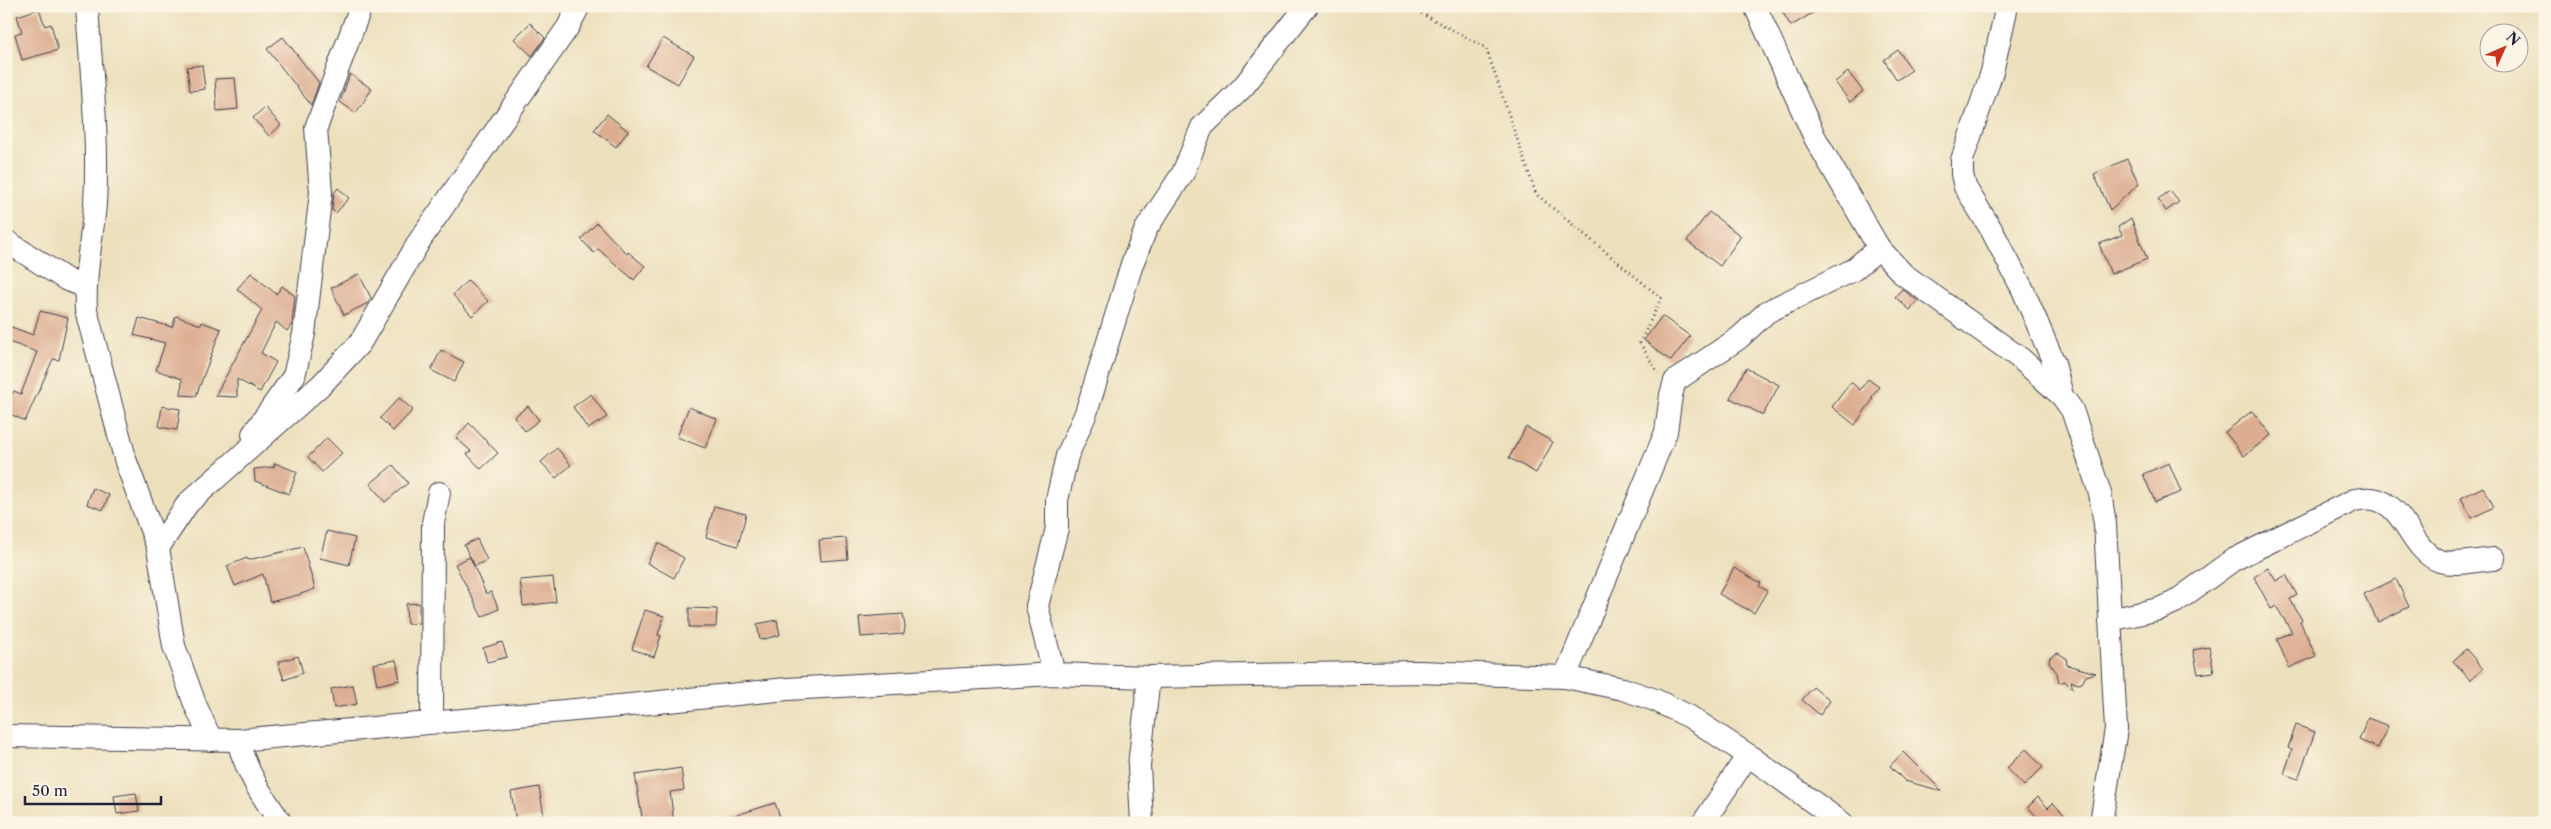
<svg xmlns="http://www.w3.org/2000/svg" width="2551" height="829" viewBox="0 0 2551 829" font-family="'Libre Caslon Text',serif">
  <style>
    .building { fill: #dcad91 }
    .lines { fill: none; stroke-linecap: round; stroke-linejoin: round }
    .minor-casing { stroke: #403e4e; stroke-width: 24 }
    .path { stroke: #403e4e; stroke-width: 3; stroke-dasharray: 1 4; stroke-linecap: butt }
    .minor { stroke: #fff; stroke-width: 22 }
  </style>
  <rect width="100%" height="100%" fill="#fcf5e5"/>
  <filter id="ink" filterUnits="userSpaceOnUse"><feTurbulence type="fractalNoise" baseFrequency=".02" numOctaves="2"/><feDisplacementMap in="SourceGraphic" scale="10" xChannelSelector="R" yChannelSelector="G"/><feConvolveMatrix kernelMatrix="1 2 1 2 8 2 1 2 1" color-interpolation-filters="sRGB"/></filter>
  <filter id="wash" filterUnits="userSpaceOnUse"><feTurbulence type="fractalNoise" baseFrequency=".0096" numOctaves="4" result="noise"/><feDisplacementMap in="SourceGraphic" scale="20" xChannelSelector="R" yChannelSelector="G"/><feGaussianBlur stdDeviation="1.12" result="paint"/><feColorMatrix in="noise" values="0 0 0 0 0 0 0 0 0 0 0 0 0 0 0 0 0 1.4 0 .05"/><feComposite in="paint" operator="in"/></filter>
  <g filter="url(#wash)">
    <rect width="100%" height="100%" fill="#ece0bd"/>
    <g id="blocks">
      <g class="building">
        <path d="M1779,6H1824L1791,26Z"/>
        <path d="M39,9L45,26L51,24L58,50L22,60L15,34L22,32L17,16Z"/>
        <path d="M530,23L545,38L532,56L514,39Z"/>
        <path d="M283,37L319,83L311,105L267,49Z"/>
        <path d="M663,38L694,56L678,84L646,66Z"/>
        <path d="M1898,50L1912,70L1897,80L1884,60Z"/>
        <path d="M202,65L205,89L190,91L187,67Z"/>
        <path d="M1848,72L1863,91L1850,102L1835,82Z"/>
        <path d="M350,74L372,89L356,113L340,102Z"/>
        <path d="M235,78L238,109L217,111L215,79Z"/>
        <path d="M265,107L281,125L269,136L253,118Z"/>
        <path d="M607,114L628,131L616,147L594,130Z"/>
        <path d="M2127,159L2139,184L2110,210L2094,174Z"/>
        <path d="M338,188L349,198L336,213L332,210L334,193Z"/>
        <path d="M2170,191L2179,202L2166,211L2158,199Z"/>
        <path d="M1709,212L1741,236L1720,266L1687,241Z"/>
        <path d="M2131,218L2147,259L2111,274L2099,244L2122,235L2118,227Z"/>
        <path d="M597,223L627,254L628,252L645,266L634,280L598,249L594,253L581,239Z"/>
        <path d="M251,273L276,294L282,286L295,296L292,324L287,331L276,322L261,353L276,362L260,392L237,379V397L215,396L262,310L237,289Z"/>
        <path d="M359,274L371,298L368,303L344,315L331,288Z"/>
        <path d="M468,280L488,301L472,316L453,295Z"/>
        <path d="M1902,289L1918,301L1910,310L1895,297Z"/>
        <path d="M40,311L68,318L59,360L53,359L25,421L6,412V395L10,397L14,391L21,394L37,352L6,341V325L33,335Z"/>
        <path d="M176,316L201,325L202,322L221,329L196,396L181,395L182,379L156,370L165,343L134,335L139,318L172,327Z"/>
        <path d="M1662,316L1690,336L1671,361L1644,340Z"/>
        <path d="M441,350L464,362L454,382L431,370Z"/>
        <path d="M1746,368L1779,385L1763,415L1730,398Z"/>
        <path d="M1868,379L1879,387L1871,398L1873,399L1855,425L1832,407L1851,382L1860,390Z"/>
        <path d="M591,394L607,417L588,429L573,407Z"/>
        <path d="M399,398L413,410L393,431L380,418Z"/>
        <path d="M162,406L180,409L177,430L159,427Z"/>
        <path d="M528,406L539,420L525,431L514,417Z"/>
        <path d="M689,407L717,419L705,448L677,437Z"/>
        <path d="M2252,411L2271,435L2244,456L2225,432Z"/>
        <path d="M469,423L498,453L481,469L467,454L471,451L456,438Z"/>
        <path d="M1526,427L1553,442L1536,473L1509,458Z"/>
        <path d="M327,438L342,453L322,472L308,457Z"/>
        <path d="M557,448L571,465L556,478L541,462Z"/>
        <path d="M275,463L297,472L289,494L255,481L254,469L274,467Z"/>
        <path d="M2169,463L2181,492L2155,502L2143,474Z"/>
        <path d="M393,465L408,483L385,502L370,484Z"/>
        <path d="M2483,487L2494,507L2472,518L2461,498Z"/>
        <path d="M93,488L109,495L103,510L87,504Z"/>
        <path d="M714,506L746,514L738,546L706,537Z"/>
        <path d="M327,531L355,538L349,565L320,558Z"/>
        <path d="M846,538L848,559L821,561L819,540Z"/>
        <path d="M477,539L487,560L475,566L464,545Z"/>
        <path d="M658,543L684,558L674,578L647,563Z"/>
        <path d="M303,547L315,589L298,595L270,602L263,574L235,586L227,566L247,558L248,560Z"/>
        <path d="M470,557L486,594L491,592L499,609L482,617L455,564Z"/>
        <path d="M1734,568L1761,583L1759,586L1767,591L1754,613L1719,594Z"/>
        <path d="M2268,568L2276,581L2286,575L2297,595L2290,599L2302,620L2300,621L2316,656L2289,668L2277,639L2292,632L2276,606L2271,609L2254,577Z"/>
        <path d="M553,577L556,602L523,606L520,580Z"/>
        <path d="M2396,579L2409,607L2378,622L2364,594Z"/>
        <path d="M419,603V623L407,624L406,604Z"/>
        <path d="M689,608L717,609L716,627H689Z"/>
        <path d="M645,610L664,616L658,635L661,636L654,657L632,649Z"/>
        <path d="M903,614L905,627L904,634L861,637L859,617Z"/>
        <path d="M777,620L780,635L760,640L757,624Z"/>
        <path d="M502,642L507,657L487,662L483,648Z"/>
        <path d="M2209,647L2214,672L2198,674L2193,650Z"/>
        <path d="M2466,649L2483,669L2470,680L2453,661Z"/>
        <path d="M2058,653L2066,658L2067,665L2096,673L2086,676L2082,683L2078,684L2071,681L2073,689L2065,681L2059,683L2057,673L2049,662L2050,657Z"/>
        <path d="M298,656L303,673L284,680L278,662Z"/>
        <path d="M396,660L400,680L377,685L373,664Z"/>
        <path d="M353,685L357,704L334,708L331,689Z"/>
        <path d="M1813,687L1830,701L1820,715L1802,700Z"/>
        <path d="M2368,718L2388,726L2378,748L2359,740Z"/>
        <path d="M2296,725L2315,732L2298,779L2284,774L2292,750L2288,748Z"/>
        <path d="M2026,749L2043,767L2024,786L2007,768Z"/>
        <path d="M1903,752L1942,791L1905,781L1890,766Z"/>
        <path d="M681,768L684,790L670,792L674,823H643L635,775Z"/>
        <path d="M539,787L544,816L516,821L511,792Z"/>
        <path d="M136,793L139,811L117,814L114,796Z"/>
        <path d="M2038,797L2048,808L2053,803L2072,823H2033L2038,818L2028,807Z"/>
        <path d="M775,803L782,823H725L724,819Z"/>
      </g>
    </g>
  </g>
  <g filter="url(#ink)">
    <use href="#blocks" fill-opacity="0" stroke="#403e4e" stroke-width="1"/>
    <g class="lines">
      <g class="minor-casing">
        <g id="minor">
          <path d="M87,6C91,72 99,138 95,204C92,240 84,274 86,310L126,462L158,548L174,646L195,704L211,740"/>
          <path d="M1755,6L1815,138L1879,248L1903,274L2021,359L2062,396L2072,410L2100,493L2105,524L2116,729L2101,823"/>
          <path d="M2007,6L1992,72L1962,160V174L1965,187L1991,229L2023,290L2054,363L2062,396"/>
          <path d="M6,241L67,280L84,286"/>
          <path d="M253,434L294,376L304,334L321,193L316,128L361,6"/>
          <path d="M158,548L188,503L322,384L360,343L420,240L568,27L579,6"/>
          <path d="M2110,620L2159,609L2175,602L2233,560L2354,500C2360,499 2367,498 2373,499C2406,504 2410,551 2440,561C2456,566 2477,560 2494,559"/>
          <path d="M1054,674L1037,606L1057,528V500L1067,456L1086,413L1132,264L1146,229L1183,173L1202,127L1243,87L1307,6"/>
          <path d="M1565,677L1666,432L1671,395L1675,381L1739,338L1767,312L1853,270L1879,248"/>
          <path d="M432,722L433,523L439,493"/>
          <path d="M6,736L238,740L620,706L787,689L1054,674L1149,677L1418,672L1565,677L1623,689L1655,700L1690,717L1748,755L1842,823"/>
          <path d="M238,740C246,772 262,796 281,823"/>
          <path d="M1142,823L1139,766L1149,677"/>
          <path d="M1703,823L1748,755"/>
        </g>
      </g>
      <path class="path" d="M1408,6L1486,48L1536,194L1661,298L1640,343L1658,373"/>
      <use href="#minor" class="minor"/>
    </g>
  </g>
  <rect width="2551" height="829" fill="none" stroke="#fcf5e5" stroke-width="25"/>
  <g transform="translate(2504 48) rotate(45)"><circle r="24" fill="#fcf5e5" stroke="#a5a1a1"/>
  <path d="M0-4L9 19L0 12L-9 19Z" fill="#c8321e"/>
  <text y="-8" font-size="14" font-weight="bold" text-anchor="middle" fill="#22223b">N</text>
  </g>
  <path d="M25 796v8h136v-8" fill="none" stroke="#22223b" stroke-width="2.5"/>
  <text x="32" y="796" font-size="15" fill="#22223b" stroke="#fcf5e5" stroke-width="4" paint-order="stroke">50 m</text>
</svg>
